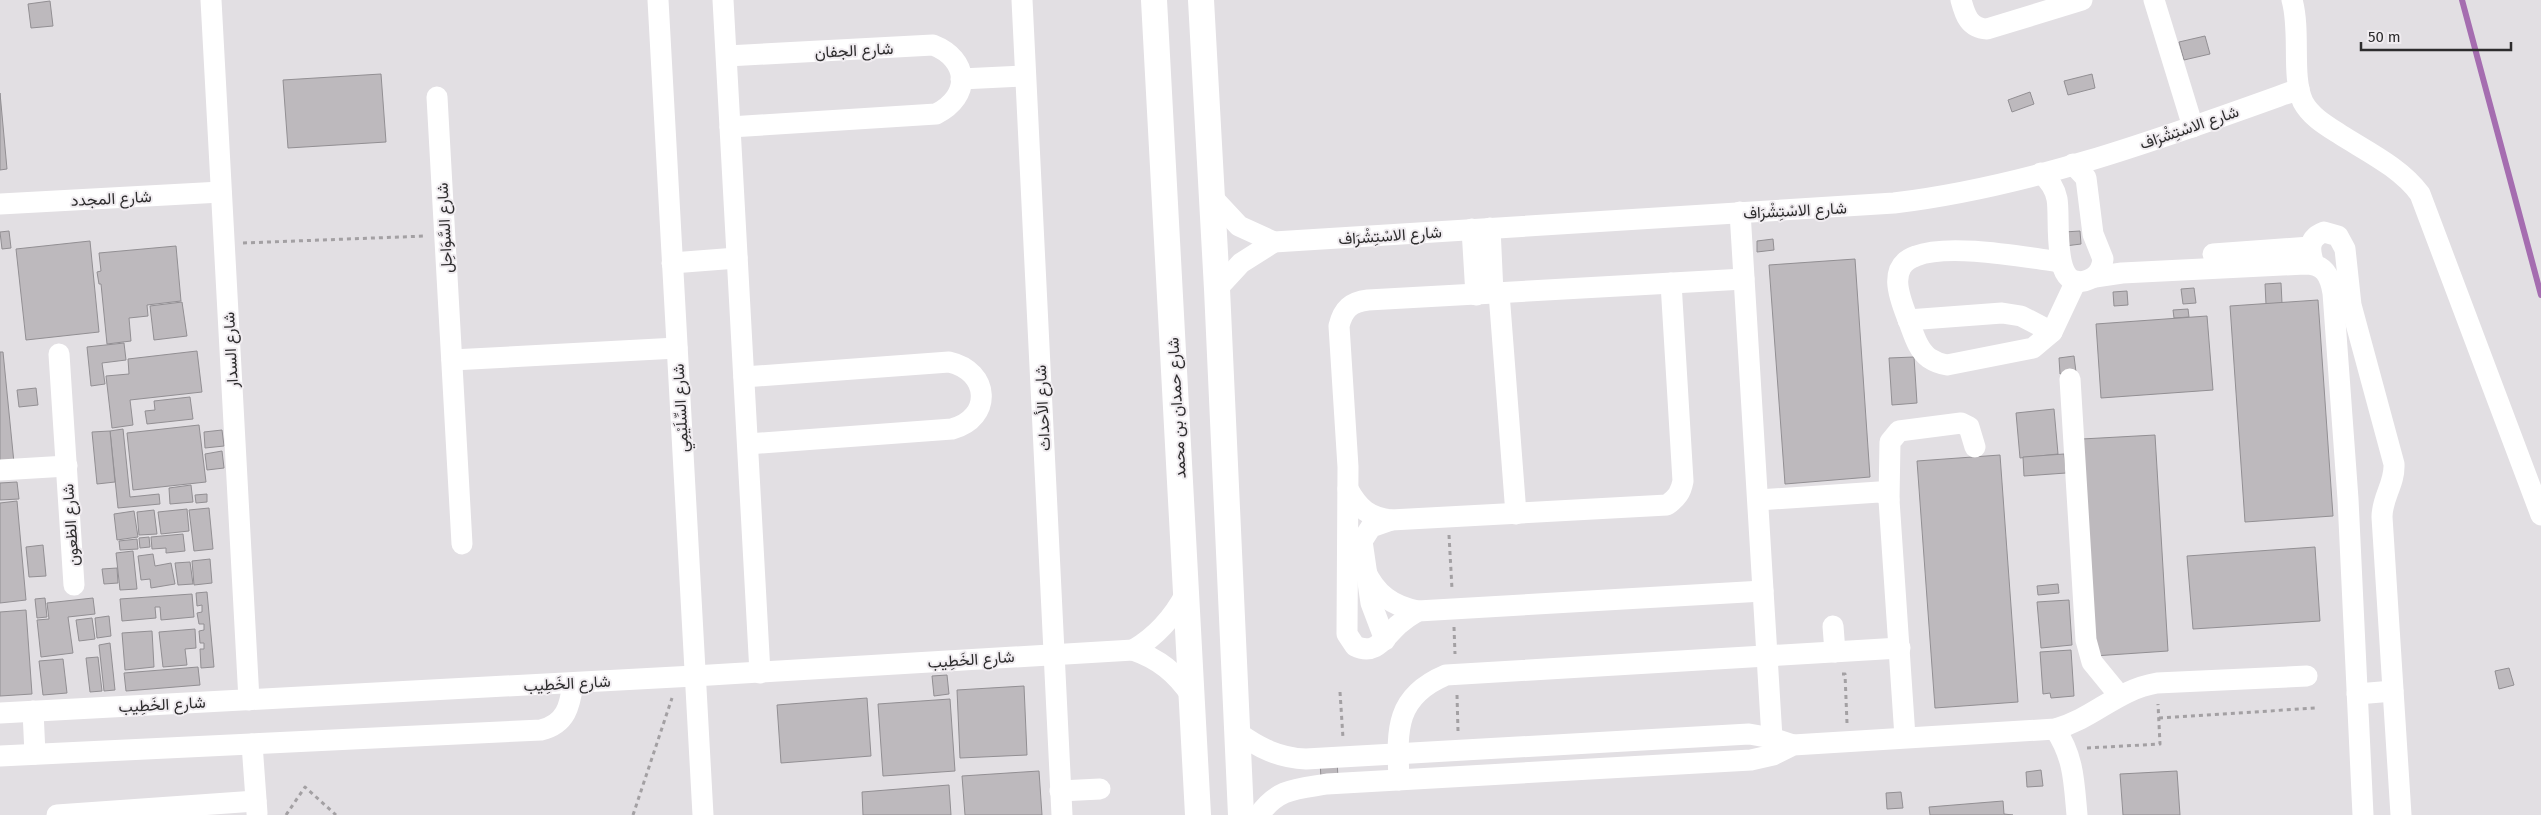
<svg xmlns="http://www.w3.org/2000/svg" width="2541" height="815" viewBox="0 0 2541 815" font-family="'Fira Sans',Vazirmatn,sans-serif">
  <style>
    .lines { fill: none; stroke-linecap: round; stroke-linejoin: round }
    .stream { stroke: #a56db0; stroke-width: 6 }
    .building { fill: #bdb9bd; stroke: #928f93 }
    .path { stroke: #a3a0a3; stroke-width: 3; stroke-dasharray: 4 4; stroke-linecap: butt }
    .minor { stroke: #fff; stroke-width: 21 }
    .major { stroke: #fff; stroke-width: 26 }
    .labels { text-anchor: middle; stroke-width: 4; stroke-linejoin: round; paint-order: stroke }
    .street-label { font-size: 16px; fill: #2d2c2d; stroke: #f0ecf0 }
  </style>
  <rect width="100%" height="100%" fill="#e2dfe3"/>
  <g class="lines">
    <path class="stream" d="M2462,0L2541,295"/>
  </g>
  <g class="building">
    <path d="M50,1L53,26L31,28L28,4Z"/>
    <path d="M2205,36L2210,54L2184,60L2179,42Z"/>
    <path d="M381,74L386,142L288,148L283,80Z"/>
    <path d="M2092,74L2095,88L2068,95L2064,81Z"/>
    <path d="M2030,92L2034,104L2012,112L2008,100Z"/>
    <path d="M0,93L7,169L0,170Z"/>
    <path d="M9,231L11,248L2,249L0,232Z"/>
    <path d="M2080,231L2081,244L2065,246L2064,232Z"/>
    <path d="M1773,239L1774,250L1757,252V241Z"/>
    <path d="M90,241L99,332L26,340L16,249Z"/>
    <path d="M176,246L181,301L147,305L148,316L129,318L131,341L107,344L101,284H99L97,272L101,271L99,253Z"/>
    <path d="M1855,259L1870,477L1785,484L1769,265Z"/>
    <path d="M2281,283L2282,303L2266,304L2265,284Z"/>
    <path d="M2194,288L2196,303L2183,304L2181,289Z"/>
    <path d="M2127,291L2128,305L2114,306L2113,292Z"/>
    <path d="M2318,300L2333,516L2245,522L2230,306Z"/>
    <path d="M182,302L187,336L154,340L150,306Z"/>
    <path d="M2188,309L2189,317L2174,318L2173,310Z"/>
    <path d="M2207,316L2213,390L2101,398L2096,324Z"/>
    <path d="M124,343L126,360L102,363L105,384L91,386L87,347Z"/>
    <path d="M197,351L202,392L130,400L133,425L112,428L106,376L129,374L128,359Z"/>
    <path d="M0,352H3L14,463L0,464Z"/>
    <path d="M2074,356L2076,372L2060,374L2059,358Z"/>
    <path d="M1914,357L1917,403L1892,405L1889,358Z"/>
    <path d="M36,388L38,405L19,407L17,390Z"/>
    <path d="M190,397L193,419L147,424L145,411L155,410L154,401Z"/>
    <path d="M2054,409L2058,454L2020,458L2016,413Z"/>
    <path d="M199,425L206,482L133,490L127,433Z"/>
    <path d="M123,429L130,497L159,494L160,504L118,508L110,431Z"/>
    <path d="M222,430L224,446L205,448L204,432Z"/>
    <path d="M110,431L115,482L97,484L92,432Z"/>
    <path d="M2155,435L2168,651L2094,656L2082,439Z"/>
    <path d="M222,451L224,468L207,470L205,454Z"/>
    <path d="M2064,454L2066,473L2024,476L2023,457Z"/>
    <path d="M2000,455L2018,702L1935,708L1917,461Z"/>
    <path d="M17,482L19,499L0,500V483Z"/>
    <path d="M191,485L193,502L170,504L169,488Z"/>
    <path d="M207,494V502L196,503L195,495Z"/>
    <path d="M17,501L26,600L0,603V503Z"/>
    <path d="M209,508L213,549L194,551L189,510Z"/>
    <path d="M187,509L189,531L161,534L158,512Z"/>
    <path d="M154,510L157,534L139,535L137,512Z"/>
    <path d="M134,511L138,537L117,540L114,514Z"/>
    <path d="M183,534L185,551L166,553V548L152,549L151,537Z"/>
    <path d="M149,537L150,547L140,548L139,538Z"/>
    <path d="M137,539L138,549L120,550L119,541Z"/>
    <path d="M43,545L46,576L29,577L26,547Z"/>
    <path d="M2315,547L2320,621L2193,629L2187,556Z"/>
    <path d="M133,551L137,589L120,590L116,553Z"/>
    <path d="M153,554L155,566L171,563L175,584L151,588L150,579L141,580L138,556Z"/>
    <path d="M210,559L212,583L194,585L192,561Z"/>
    <path d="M190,562L193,584L178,585L175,563Z"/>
    <path d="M117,568L118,583L104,584L102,569Z"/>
    <path d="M2058,584L2059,593L2038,595L2037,586Z"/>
    <path d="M207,592L214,667L201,668L200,649H204V643H200L199,631L204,630V624H199L197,613L202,612V605L197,606L196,593Z"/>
    <path d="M192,594L194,617L161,620L160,607H155L156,618L122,621L120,599Z"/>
    <path d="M45,598L47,617L37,618L35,599Z"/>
    <path d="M93,598L95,614L68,617L73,653L41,657L37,620L49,619L47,603Z"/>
    <path d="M2069,600L2072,645L2041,648L2037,602Z"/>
    <path d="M26,610L32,694L0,696V612Z"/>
    <path d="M109,616L111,636L97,638L95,618Z"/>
    <path d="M92,618L95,639L79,641L76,620Z"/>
    <path d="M195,629L196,648L185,649L187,665L163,667L159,632Z"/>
    <path d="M152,631L154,667L125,670L122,633Z"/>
    <path d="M110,643L115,690L104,691L99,645Z"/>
    <path d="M2071,650L2074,696L2051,698L2050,693L2043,694L2040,652Z"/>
    <path d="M98,657L102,691L90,692L86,658Z"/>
    <path d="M63,659L67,693L43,695L39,661Z"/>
    <path d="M198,667L200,685L126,691L124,673Z"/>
    <path d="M2509,668L2514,685L2499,689L2495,671Z"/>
    <path d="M947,675L949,694L934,696L932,676Z"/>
    <path d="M1024,686L1027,755L960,758L957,690Z"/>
    <path d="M867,698L871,756L781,763L777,705Z"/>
    <path d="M950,699L955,771L883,776L878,704Z"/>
    <path d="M1337,760L1338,778L1321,779L1320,761Z"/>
    <path d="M2041,770L2043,786L2027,787L2026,772Z"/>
    <path d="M1039,771L1042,815H965L962,776Z"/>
    <path d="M2177,771L2180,815H2123L2120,774Z"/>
    <path d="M949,785L951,815H863L862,792Z"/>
    <path d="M1901,792L1903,808L1887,809L1886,793Z"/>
    <path d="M2003,801L2004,814L2013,815H1930L1929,807Z"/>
  </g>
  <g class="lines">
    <g class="path">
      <path d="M243,243L426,236"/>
      <path d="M1449,535L1452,589"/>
      <path d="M1454,627L1455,654"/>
      <path d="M1842,674H1845L1847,723"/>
      <path d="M1340,692L1343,738"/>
      <path d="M1457,695L1458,731"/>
      <path d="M2159,718L2316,708"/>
      <path d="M2087,748L2160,744L2158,704"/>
      <path d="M286,815L305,787L336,815"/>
      <path d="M633,815L672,698"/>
    </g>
    <g class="minor">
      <path d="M211,0L249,700"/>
      <path d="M658,0L703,815"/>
      <path d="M723,0L760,673"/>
      <path d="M1022,0L1062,815"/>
      <path d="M1961,0C1965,15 1969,28 1987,29L2082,0"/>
      <path d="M2154,0L2193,127"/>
      <path d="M2292,0C2301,32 2291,76 2303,102C2311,117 2327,126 2341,135C2368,152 2401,168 2420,194L2541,515"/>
      <path d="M727,56L933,45C969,59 972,96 936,114L730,127"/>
      <path d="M961,79L1025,76"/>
      <path d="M437,97L462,544"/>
      <path d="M2041,173C2049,180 2055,188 2057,199C2061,219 2049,300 2092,278C2100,274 2102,267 2103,259L2093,234L2086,178L2073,164"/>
      <path d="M1211,196L1239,226L1274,242L1894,203C2034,186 2168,136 2299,89"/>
      <path d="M0,204L221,192"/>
      <path d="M1740,212L1772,738"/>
      <path d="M1490,228L1493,293"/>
      <path d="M1472,229L1476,295"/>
      <path d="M2213,254L2310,247"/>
      <path d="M2060,262C2023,257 1949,243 1916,256C1885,267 1901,301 1909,322C1914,335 1918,350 1929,358C1935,362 1941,364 1947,365L2033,348L2052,332L2076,281"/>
      <path d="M672,263L737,258"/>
      <path d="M2314,264C2309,250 2308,238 2324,232L2338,236L2345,249L2351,305L2394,464C2395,484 2382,497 2382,517L2401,815"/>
      <path d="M2095,277L2122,273L2305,264C2324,264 2330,275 2333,293L2348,499L2363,815"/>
      <path d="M1217,289L1241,263L1274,242"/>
      <path d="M1499,293L1516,514"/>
      <path d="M1908,320L2002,313L2021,316L2052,332"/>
      <path d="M59,354L74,585"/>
      <path d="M452,360L677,348"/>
      <path d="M744,377L949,362C990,371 993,418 952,429L748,444"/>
      <path d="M2070,379L2086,640L2092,662L2119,695"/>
      <path d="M0,470L67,466"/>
      <path d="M1348,489C1359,509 1369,517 1391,520L1667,505C1677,498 1681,492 1683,481L1671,283"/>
      <path d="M1758,500L1879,492L1885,494L1889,500L1905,737"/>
      <path d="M1889,500L1890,442L1899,431L1961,423L1969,427L1975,447"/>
      <path d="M1365,570C1376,594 1392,606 1418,611L1763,591"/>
      <path d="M1418,611C1411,615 1404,620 1398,625C1384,638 1376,656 1355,646L1347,634L1348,467L1339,326C1343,309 1351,302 1368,300L1744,279"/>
      <path d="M1833,626L1835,652"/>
      <path d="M1385,640L1371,603L1362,541L1371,527L1391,520"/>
      <path d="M1133,650C1157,636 1173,618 1186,593"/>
      <path d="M2357,694L2393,691"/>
      <path d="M33,711L35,754"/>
      <path d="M0,713L694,676L1133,650C1159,659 1176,673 1191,695"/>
      <path d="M2055,729C2074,757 2074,782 2077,815"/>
      <path d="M1237,732C1259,748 1279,758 1306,759L1749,734L1772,738L1793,745"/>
      <path d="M252,744L257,813"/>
      <path d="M0,756L541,730C566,724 570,706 573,683"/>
      <path d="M1399,780C1397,731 1394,697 1446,675L1900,648"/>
      <path d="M1060,791L1100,789"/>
      <path d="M57,815L256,801"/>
      <path d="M1259,815C1278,788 1297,789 1327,784L1751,760L1773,755L1793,745L2055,729C2095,718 2116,690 2157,683L2307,676"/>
    </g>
    <g class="major">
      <path d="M1154,0L1198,815"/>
      <path d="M1201,0L1217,289L1241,815"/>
    </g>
  </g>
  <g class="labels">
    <g class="street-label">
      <text transform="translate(854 50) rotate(-3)" y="6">شارع الجفان</text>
      <text transform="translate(2189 127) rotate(-19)" y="6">شارع الاسْتِشْرَاف</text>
      <text transform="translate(111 198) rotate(-3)" y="6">شارع المجدد</text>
      <text transform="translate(1795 210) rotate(-3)" y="6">شارع الاسْتِشْرَاف</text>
      <text transform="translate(444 228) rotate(-93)" y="6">شارع السَّوَاحِل</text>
      <text transform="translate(1390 235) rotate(-4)" y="6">شارع الاسْتِشْرَاف</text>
      <text transform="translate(230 350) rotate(-93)" y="6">شارع السدار</text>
      <text transform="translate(680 408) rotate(-93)" y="6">شارع السِّلَيْمِي</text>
      <text transform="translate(1042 408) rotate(-93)" y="6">شارع الأحداث</text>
      <text transform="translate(1176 408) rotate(-93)" y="6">شارع حمدان بن محمد</text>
      <text transform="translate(70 525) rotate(-94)" y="6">شارع الظعون</text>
      <text transform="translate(971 659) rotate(-4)" y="6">شارع الخَطِيب</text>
      <text transform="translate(567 683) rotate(-3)" y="6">شارع الخَطِيب</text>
      <text transform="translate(162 704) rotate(-3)" y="6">شارع الخَطِيب</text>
    </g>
  </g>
  <path d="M2361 42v8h150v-8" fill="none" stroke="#2d2c2d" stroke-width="2.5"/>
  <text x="2368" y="42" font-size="15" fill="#2d2c2d" stroke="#f0ecf0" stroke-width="4" paint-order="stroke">50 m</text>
</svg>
